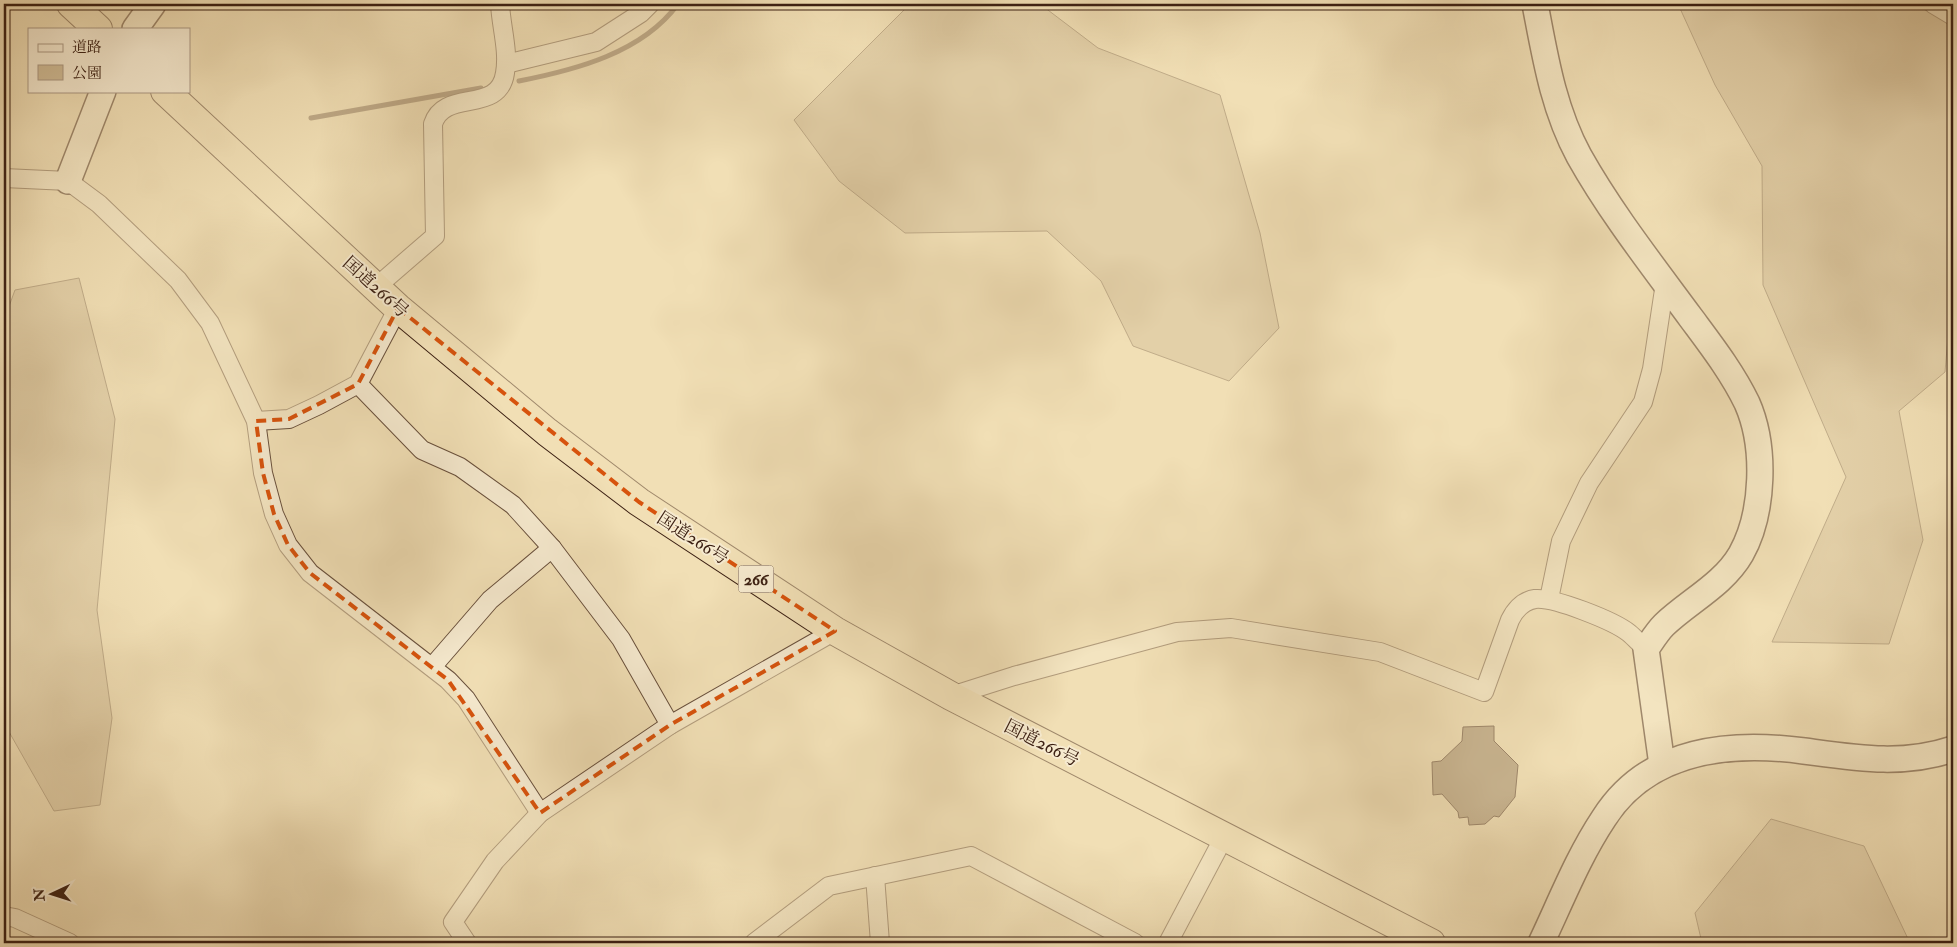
<svg xmlns="http://www.w3.org/2000/svg" width="1957" height="947" viewBox="0 0 1957 947" font-family="'IM FELL Double Pica','Noto Serif JP',serif">
  <style>
    .green { fill: #d2bf99; stroke: #877056 }
    .lines { fill: none; stroke-linecap: round; stroke-linejoin: round }
    .stream { stroke: #836c53; stroke-width: 5 }
    .building { fill: #9a8367; stroke: #3c2013 }
    .street-casing { stroke: #69503c; stroke-width: 20 }
    .secondary-casing { stroke: #3c2013; stroke-width: 28 }
    .highway-casing { stroke: #3c2013; stroke-width: 30 }
    .street { stroke: #f6eacf; stroke-width: 18 }
    .secondary { stroke: #f6eacf; stroke-width: 25 }
    .highway { stroke: #f1dfb5; stroke-width: 28 }
    .marked { fill: none; stroke: #d7530d; stroke-width: 4; stroke-dasharray: 10 6; stroke-linejoin: round }
    .labels { text-anchor: middle; stroke-width: 4; stroke-linejoin: round; paint-order: stroke }
    .shield { fill: #f6eacf; stroke: #745d4b; stroke-width: 1 }
    .shield-label { font-size: 16px; font-weight: bold; fill: #3c2013 }
    .street-label { font-size: 18px; fill: #3c2013; stroke: #f6eacf }
  </style>
  <rect width="100%" height="100%" fill="#f1dfb5"/>
  <filter id="stains"><feTurbulence type="fractalNoise" baseFrequency=".004" numOctaves="4"/><feColorMatrix values="0 0 0 0 .2 0 0 0 0 .09 0 0 0 0 .02 0 0 0 .5 -.17"/></filter>
  <radialGradient id="worn" r=".72"><stop offset=".6" stop-color="#630" stop-opacity="0"/><stop offset="1" stop-color="#630" stop-opacity=".3"/></radialGradient>
  <g class="green">
    <path d="M910,4H1040L1098,48L1220,95L1260,233L1279,328L1229,381L1133,346L1101,281L1047,231L905,233L839,181L794,120Z"/>
    <path d="M1678,4H1953V277L1945,372L1899,411L1923,540L1889,644L1772,642L1846,477L1763,285L1762,166L1715,85Z"/>
    <path d="M79,278L115,419L97,610L112,718L100,805L54,811L4,723V320L15,290Z"/>
    <path d="M1771,819L1864,846L1910,943H1702L1695,913Z"/>
  </g>
  <g class="lines">
    <g class="stream">
      <path d="M519,81C575,70 642,53 678,4"/>
      <path d="M311,118L481,88"/>
    </g>
  </g>
  <path class="building" d="M1494,726V741L1518,765L1515,797L1499,817L1494,816L1485,824L1469,825L1468,817L1459,818L1458,812L1442,794L1433,795L1432,762L1441,761L1462,741L1463,727Z"/>
  <g class="lines">
    <g class="street-casing">
      <g id="street">
        <path d="M1933,4L1953,16"/>
        <path d="M506,64L596,42L641,13L650,4"/>
        <path d="M4,178L68,181L99,204L178,280L210,323L256,421L263,473L274,514L288,545L310,573L448,680L466,699L540,813"/>
        <path d="M375,288L435,236L433,124C444,88 499,115 505,73C509,51 501,26 500,4"/>
        <path d="M358,384L422,450L460,467L513,505L552,548L621,639L670,725"/>
        <path d="M256,421L289,419L319,405L358,384L398,308"/>
        <path d="M1549,599L1561,541L1589,483L1643,402L1652,369L1665,283"/>
        <path d="M432,667L490,600L552,548"/>
        <path d="M951,696L1014,676L1177,632L1231,628L1380,652L1484,692L1510,620C1515,610 1522,601 1535,599C1554,597 1614,621 1629,633C1635,638 1640,644 1646,649"/>
        <path d="M875,876L880,943"/>
        <path d="M4,916L15,918L70,943"/>
        <path d="M467,943L453,922L495,861L540,813L670,725L835,631"/>
        <path d="M754,943L829,886L971,856L1135,943"/>
        <path d="M1168,943L1224,837"/>
      </g>
    </g>
    <g class="secondary-casing">
      <g id="secondary">
        <path d="M1535,4C1545,56 1553,108 1579,156C1611,213 1652,265 1691,318C1711,345 1732,372 1747,403C1766,446 1764,513 1741,554C1723,585 1689,601 1664,625C1657,632 1651,642 1646,649L1662,765"/>
        <path d="M135,29L153,4"/>
        <path d="M68,181L103,91"/>
        <path d="M1541,943C1561,901 1578,857 1604,818C1648,749 1729,741 1804,751C1856,758 1902,766 1953,749"/>
      </g>
    </g>
    <g class="highway-casing">
      <g id="highway">
        <path d="M71,4L98,29"/>
        <path d="M165,91L398,308L547,432L639,502L835,631L951,696L1431,943"/>
      </g>
    </g>
    <use href="#street" class="street"/>
    <use href="#secondary" class="secondary"/>
    <use href="#highway" class="highway"/>
  </g>
  <path d="M0 0H1957V947H0ZM398,308L639,502L835,631L670,725L540,813L448,680L310,573L288,545L274,514L263,473L256,421L289,419L358,384Z" fill="#f1dfb5" fill-opacity=".55" fill-rule="evenodd"/>
  <path class="marked" d="M398,308L639,502L835,631L670,725L540,813L448,680L310,573L288,545L274,514L263,473L256,421L289,419L358,384Z"/>
  <g class="labels">
    <rect class="shield" x="738.5" y="565.5" width="35" height="27" rx="4"/>
    <g class="shield-label">
      <text x="756" y="585">266</text>
    </g>
    <g class="street-label">
      <text transform="translate(376 287) rotate(42)" y="6">国道266号</text>
      <text transform="translate(693 538) rotate(33)" y="6">国道266号</text>
      <text transform="translate(1042 743) rotate(27)" y="6">国道266号</text>
    </g>
  </g>
  <rect width="1957" height="947" fill="none" stroke="#f1dfb5" stroke-width="20"/>
  <rect x="5" y="5" width="1947" height="937" fill="none" stroke="#3c2013" stroke-width="2.5"/>
  <rect x="10" y="10" width="1937" height="927" fill="none" stroke="#3c2013"/>
  <rect x="28" y="28" width="162" height="65" fill="#f6eacf" stroke="#ac9984"/>
  <rect x="38" y="44" width="25" height="8" fill="#f6eacf" stroke="#ac9984"/>
  <text x="72" y="52" font-size="15" fill="#3c2013">道路</text>
  <rect x="38" y="65" width="25" height="15" fill="#d2bf99" stroke="#ac9984"/>
  <text x="72" y="78" font-size="15" fill="#3c2013">公園</text>
  <g transform="translate(52 894) rotate(266)" stroke="#f6eacf" stroke-width="4" paint-order="stroke">
  <path d="M0-4L9 19L0 12L-9 19Z" fill="#3c2013"/>
  <text y="-8" font-size="14" font-weight="bold" text-anchor="middle" fill="#3c2013">N</text>
  </g>
  <rect width="100%" height="100%" filter="url(#stains)"/>
  <rect width="100%" height="100%" fill="url(#worn)"/>
</svg>
